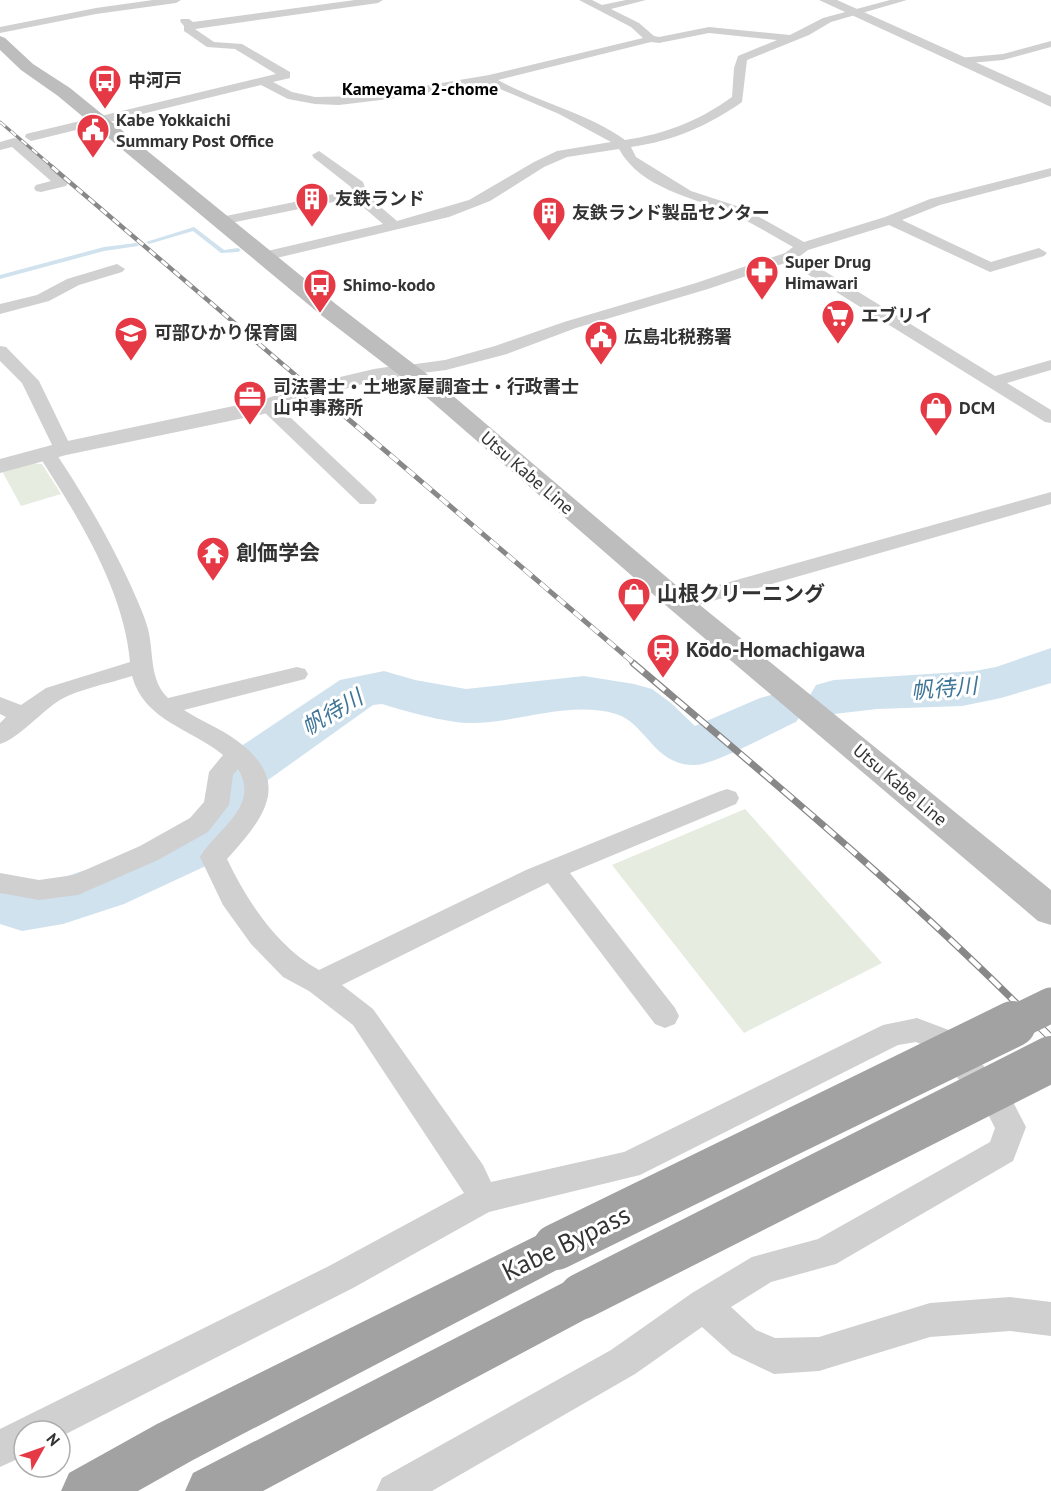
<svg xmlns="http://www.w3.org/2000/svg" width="1051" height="1491" viewBox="0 0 1051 1491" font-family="'PT Sans','Noto Sans JP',sans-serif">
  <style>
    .green { fill: #e6ecdf }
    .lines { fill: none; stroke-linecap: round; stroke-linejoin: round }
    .stream { fill: #cfe2ee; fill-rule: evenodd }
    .river { fill: #cfe2ee; fill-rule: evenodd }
    .minor { fill: #d0d0d0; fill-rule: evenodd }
    .tertiary { fill: #d0d0d0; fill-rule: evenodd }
    .secondary { fill: #bdbdbd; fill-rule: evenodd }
    .trunk { fill: #a2a2a2; fill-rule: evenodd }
    .rail-far4-casing { stroke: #888; stroke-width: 3 }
    .rail-far3-casing { stroke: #888; stroke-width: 4.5 }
    .rail-far2-casing { stroke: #888; stroke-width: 5 }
    .rail-far1-casing { stroke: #888; stroke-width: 7 }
    .rail-casing { stroke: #888; stroke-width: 8 }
    .rail-far4 { stroke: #fff; stroke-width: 2; stroke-dasharray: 7; stroke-linecap: butt }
    .rail-far3 { stroke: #fff; stroke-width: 3; stroke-dasharray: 8; stroke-linecap: butt }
    .rail-far2 { stroke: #fff; stroke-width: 4; stroke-dasharray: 11; stroke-linecap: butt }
    .rail-far1 { stroke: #fff; stroke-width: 4.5; stroke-dasharray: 14; stroke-linecap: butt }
    .rail { stroke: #fff; stroke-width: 6; stroke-dasharray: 19; stroke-linecap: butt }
    .trunk-bridge-far1 { stroke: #a2a2a2; stroke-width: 35 }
    .trunk-bridge { stroke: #a2a2a2; stroke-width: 46 }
    .labels { text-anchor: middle; stroke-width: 6; stroke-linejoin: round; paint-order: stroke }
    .far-poi-label { font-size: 18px; font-weight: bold; fill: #333; stroke: #fff; text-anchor: start }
    .far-neighbourhood-label { font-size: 18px; font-weight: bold; fill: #000; stroke: #fff }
    .far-street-label { font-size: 18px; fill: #333; stroke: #fff }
    .poi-label { font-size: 21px; font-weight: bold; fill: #333; stroke: #fff; text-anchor: start }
    .water-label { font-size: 22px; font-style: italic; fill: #3f7597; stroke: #fff }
    .near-street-label { font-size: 26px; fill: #333; stroke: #fff }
  </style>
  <rect width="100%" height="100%" fill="#fff"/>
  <g class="green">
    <path d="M30,463L42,464L61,494L21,506L2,471Z"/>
    <path d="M745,809L882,963L744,1033L612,865Z"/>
  </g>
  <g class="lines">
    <g class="stream">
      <path d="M194,227L224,250L238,248L241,250L238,252L221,253L193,231L149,244L146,242Z"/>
      <path d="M136,243L139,245L138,246L104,251L0,279V275L104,247Z"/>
    </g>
    <g class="river">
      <path d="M1051,648V683L1001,698L962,706L877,709L834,714L816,709L809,697L816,685L834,680L975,671L996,667Z"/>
      <path d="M384,671L415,680L466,689L584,676L634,684L652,689L671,703L695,726L760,698L778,693L796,698L804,710L796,722C776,731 714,765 695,765C654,766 646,723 616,714C567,700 517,724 467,723C444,722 404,711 382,704L373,705L268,780L254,822L246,836L223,858L124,904L63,924L22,931L0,924V880C7,881 15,885 22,885C53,887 186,836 202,812C211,798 215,773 225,757L340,680Z"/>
    </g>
    <g class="minor">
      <path d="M153,0H181L176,3L96,14L0,33V27L96,8Z"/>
      <path d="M355,0H383L378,3L195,29L214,42L242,44L290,72V78L273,82L292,92L315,97L364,96L489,75L643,38L631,27L579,0H592L602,5L626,0H646L611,9L639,23L654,36L659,37L709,27L790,35L823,18L890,0H907L831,22L809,35L747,60L742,102C708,126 673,141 631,147L636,157L691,191L743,208L804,242L885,217L930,199L1051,168V176L940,205L902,220L991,262L1039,248L1047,253L1044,256L990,272L889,225L808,250L800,256L995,376L1051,360V370L1007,383L1051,410V423L1045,422L788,262L708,289L576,328L507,354L446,370L407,375L401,374L398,370L401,366L445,360L495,346L564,322L696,283L785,253L793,247C773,236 753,223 732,214C693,197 641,189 619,149L567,157L544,167L490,201L449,217L264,261L256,256L259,253L383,224L356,201L348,199L221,225L214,221L221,217L348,191L353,192L351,187L314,158L312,155L319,151L363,182L368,196L397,221L469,200L534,162L557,151L611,142L559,114L486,83L389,99L339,105L315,104L288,99L261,85L31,141L25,137L26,134L276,74L235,49L207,47L184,31V26L180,21L181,19H189L193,22ZM709,33L777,40L738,56L734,68L732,97C699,121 665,134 625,140C586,112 539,103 498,80L651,42L659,43Z"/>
      <path d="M1051,41V47L1003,60L959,64L953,61L959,58L1003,54Z"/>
      <path d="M14,138L19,139L66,180L68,183L66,186L41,192L36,191L34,188L36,185L51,181L12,147L0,150V142Z"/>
      <path d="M117,264L125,269L122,272L79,285L49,301L0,314V304L37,295L67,279Z"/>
      <path d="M0,346L6,347L39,381L72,449L70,453H56L54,449L22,383L0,361Z"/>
      <path d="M268,401L274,402L374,496L377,500L374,504H360L262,410L259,406L262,402Z"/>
      <path d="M46,447L53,449C82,492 109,538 131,586C137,600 144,614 148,629C154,653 149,680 168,698L297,667L305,669L308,674L305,679L184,710C201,721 220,728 236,740C294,782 264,818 227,859C247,901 277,947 319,970L526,870L718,792L727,789L736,792L739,798L736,804L570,873L675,1008L679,1016L675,1024L665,1028L655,1024L548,883L342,985L373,1009L483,1165L491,1182L624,1152L883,1025L917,1018L954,1032L1010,1096L1026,1127L1013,1161L836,1264L771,1282L731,1307L756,1330L775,1338L819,1337L930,1303L1010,1297L1051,1302V1336L1010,1331L930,1337L819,1371L774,1374L732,1354L702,1327L635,1374L432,1491H376L382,1478L611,1350L692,1293L752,1257L818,1239L990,1142L995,1128L988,1114L934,1050L916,1042L898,1045L640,1175L489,1212L353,1288L60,1437V1431H24V1456L0,1467V1429L329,1266L464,1193L353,1025L309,991L283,977L251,944L223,905L200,857C216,829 261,807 238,769L233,775L229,805L208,832L158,860L78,895L39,900L0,893V873L39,880L74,875L140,846L190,818L204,802L209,772L223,755C192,729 144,721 132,676C111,683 79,689 60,700C42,711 18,739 0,744V723L6,717L0,714V697L21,705L46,688L130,662C124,589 76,513 37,453L39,449Z"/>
      <path d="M1051,492V504L688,608L680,610L672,608L669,603L672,598Z"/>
    </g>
    <g class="tertiary">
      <path d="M819,0H837L1051,96V107Z"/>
      <path d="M407,364L415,365L418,370L415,375L374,381L322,395L268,413L66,455L0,473V459L63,442L262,400L306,385L374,369Z"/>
    </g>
    <path class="secondary" d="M0,36L5,38L33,64L70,88L337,305L432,378L690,597L1051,890V925L1038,921L670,609L416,388L321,315L58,96L21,70L0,50Z"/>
    <g class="trunk">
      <path d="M556,1226L572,1232L579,1247L572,1262L193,1460L138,1491H61L69,1473L157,1424Z"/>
      <path d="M582,1273L599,1280L605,1296L599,1312L263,1491H185L193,1473Z"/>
    </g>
    <g class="rail-far4-casing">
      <path id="rail-far4" d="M0,122L54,168"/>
    </g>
    <g class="rail-far3-casing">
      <path id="rail-far3" d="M52,167L307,385"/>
    </g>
    <g class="rail-far2-casing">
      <path id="rail-far2" d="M306,383L635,664"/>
    </g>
    <g class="rail-far1-casing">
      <path id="rail-far1" d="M633,663C771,780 911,896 1038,1025"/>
    </g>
    <g class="rail-casing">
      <path id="rail" d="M1037,1024L1051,1038"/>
    </g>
    <use href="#rail-far4" class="rail-far4"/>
    <use href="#rail-far3" class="rail-far3"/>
    <use href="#rail-far2" class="rail-far2"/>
    <use href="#rail-far1" class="rail-far1"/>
    <use href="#rail" class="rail"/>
    <path class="trunk-bridge-far1" d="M1010,1025L1051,1005"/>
    <g class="trunk-bridge">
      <path d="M556,1247L1013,1024"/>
      <path d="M582,1296L1051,1059"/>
    </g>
  </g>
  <defs>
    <g id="bus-pin" transform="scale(1.725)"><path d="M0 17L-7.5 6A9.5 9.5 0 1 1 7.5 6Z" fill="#e63946" stroke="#fff"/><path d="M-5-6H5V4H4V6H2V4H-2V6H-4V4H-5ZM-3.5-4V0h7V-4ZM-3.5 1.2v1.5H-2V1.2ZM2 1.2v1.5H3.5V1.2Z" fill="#fff"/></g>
    <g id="civic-pin" transform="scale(1.725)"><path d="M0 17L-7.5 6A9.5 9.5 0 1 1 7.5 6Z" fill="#e63946" stroke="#fff"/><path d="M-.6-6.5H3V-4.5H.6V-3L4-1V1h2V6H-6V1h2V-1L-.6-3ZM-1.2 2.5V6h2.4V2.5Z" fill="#fff"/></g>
    <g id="building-pin" transform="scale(1.725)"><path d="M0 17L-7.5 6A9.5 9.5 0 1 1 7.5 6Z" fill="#e63946" stroke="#fff"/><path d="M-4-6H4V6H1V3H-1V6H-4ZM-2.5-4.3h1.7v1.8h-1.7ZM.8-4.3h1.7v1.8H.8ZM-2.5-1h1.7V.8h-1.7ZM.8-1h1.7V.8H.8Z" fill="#fff"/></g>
    <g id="pharmacy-pin" transform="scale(1.725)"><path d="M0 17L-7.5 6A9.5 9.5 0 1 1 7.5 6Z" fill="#e63946" stroke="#fff"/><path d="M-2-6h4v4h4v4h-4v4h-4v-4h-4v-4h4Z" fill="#fff"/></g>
    <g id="supermarket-pin" transform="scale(1.725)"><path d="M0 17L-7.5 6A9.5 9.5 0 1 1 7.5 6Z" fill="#e63946" stroke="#fff"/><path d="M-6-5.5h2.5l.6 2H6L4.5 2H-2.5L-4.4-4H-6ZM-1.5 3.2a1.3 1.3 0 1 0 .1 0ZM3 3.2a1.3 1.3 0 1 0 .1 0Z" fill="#fff"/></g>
    <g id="school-pin" transform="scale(1.725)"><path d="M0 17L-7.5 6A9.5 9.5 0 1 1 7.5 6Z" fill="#e63946" stroke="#fff"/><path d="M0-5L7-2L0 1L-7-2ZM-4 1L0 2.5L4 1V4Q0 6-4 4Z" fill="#fff"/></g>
    <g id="office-pin" transform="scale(1.725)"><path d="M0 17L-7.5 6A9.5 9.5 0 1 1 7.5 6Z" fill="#e63946" stroke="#fff"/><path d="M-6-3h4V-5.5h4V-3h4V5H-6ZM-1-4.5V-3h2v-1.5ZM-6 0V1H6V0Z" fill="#fff"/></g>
    <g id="shop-pin" transform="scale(1.725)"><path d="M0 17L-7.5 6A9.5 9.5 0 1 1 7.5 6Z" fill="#e63946" stroke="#fff"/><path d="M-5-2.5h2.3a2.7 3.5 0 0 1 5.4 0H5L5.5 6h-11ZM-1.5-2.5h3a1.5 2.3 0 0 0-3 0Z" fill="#fff"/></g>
    <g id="temple-pin" transform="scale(1.725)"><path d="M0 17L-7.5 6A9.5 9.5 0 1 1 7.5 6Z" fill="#e63946" stroke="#fff"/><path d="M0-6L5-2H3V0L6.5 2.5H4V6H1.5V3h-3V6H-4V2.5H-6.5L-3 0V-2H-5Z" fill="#fff"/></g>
    <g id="station-pin" transform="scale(1.725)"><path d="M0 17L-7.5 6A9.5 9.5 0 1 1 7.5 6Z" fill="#e63946" stroke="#fff"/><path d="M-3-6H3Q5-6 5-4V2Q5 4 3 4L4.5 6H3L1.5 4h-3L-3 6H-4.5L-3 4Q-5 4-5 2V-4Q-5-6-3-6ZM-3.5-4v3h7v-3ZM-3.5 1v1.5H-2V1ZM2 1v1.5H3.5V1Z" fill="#fff"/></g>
  </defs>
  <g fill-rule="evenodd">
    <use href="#bus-pin" x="105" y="81"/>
    <use href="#civic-pin" x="93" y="130"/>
    <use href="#building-pin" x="312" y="199"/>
    <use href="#building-pin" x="549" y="213"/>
    <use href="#pharmacy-pin" x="762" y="272"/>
    <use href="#bus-pin" x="320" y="285"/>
    <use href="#supermarket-pin" x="838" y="316"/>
    <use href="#school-pin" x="131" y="333"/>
    <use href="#civic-pin" x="601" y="337"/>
    <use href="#office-pin" x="250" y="397"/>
    <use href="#shop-pin" x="936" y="408"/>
    <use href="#temple-pin" x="213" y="553"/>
    <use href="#shop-pin" x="634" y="594"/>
    <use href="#station-pin" x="663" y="650"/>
  </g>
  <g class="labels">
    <g class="far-poi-label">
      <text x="128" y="87">中河戸</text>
      <text x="116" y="126">Kabe Yokkaichi<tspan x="116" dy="21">Summary Post Office</tspan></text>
      <text x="335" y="205">友鉄ランド</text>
      <text x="572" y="219">友鉄ランド製品センター</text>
      <text x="785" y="268">Super Drug<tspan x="785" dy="21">Himawari</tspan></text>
      <text x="343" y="291">Shimo-kodo</text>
      <text x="861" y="322">エブリイ</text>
      <text x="154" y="339">可部ひかり保育園</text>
      <text x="624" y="343">広島北税務署</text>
      <text x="273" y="393">司法書士・土地家屋調査士・行政書士<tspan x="273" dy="21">山中事務所</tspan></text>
      <text x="959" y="414">DCM</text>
    </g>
    <g class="far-neighbourhood-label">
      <text x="420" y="95">Kameyama 2-chome</text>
    </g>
    <g class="far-street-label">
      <text transform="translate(527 473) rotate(41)" y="6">Utsu Kabe Line</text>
      <text transform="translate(900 785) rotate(40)" y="6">Utsu Kabe Line</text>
    </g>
    <g class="poi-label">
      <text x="236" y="560">創価学会</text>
      <text x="657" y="601">山根クリーニング</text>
      <text x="686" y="657">Kōdo-Homachigawa</text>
    </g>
    <g class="water-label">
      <text transform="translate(944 688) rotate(-5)" y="8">帆待川</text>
      <text transform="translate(332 712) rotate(-31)" y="8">帆待川</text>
    </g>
    <g class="near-street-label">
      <text transform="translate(566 1243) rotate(-26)" y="9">Kabe Bypass</text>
    </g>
  </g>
  <g transform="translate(42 1449) rotate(50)"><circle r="28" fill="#ffffff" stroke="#adadad" stroke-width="1.5"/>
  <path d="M0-4.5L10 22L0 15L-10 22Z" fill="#e63946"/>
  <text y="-9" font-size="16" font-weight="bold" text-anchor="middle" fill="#333333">N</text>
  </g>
</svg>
